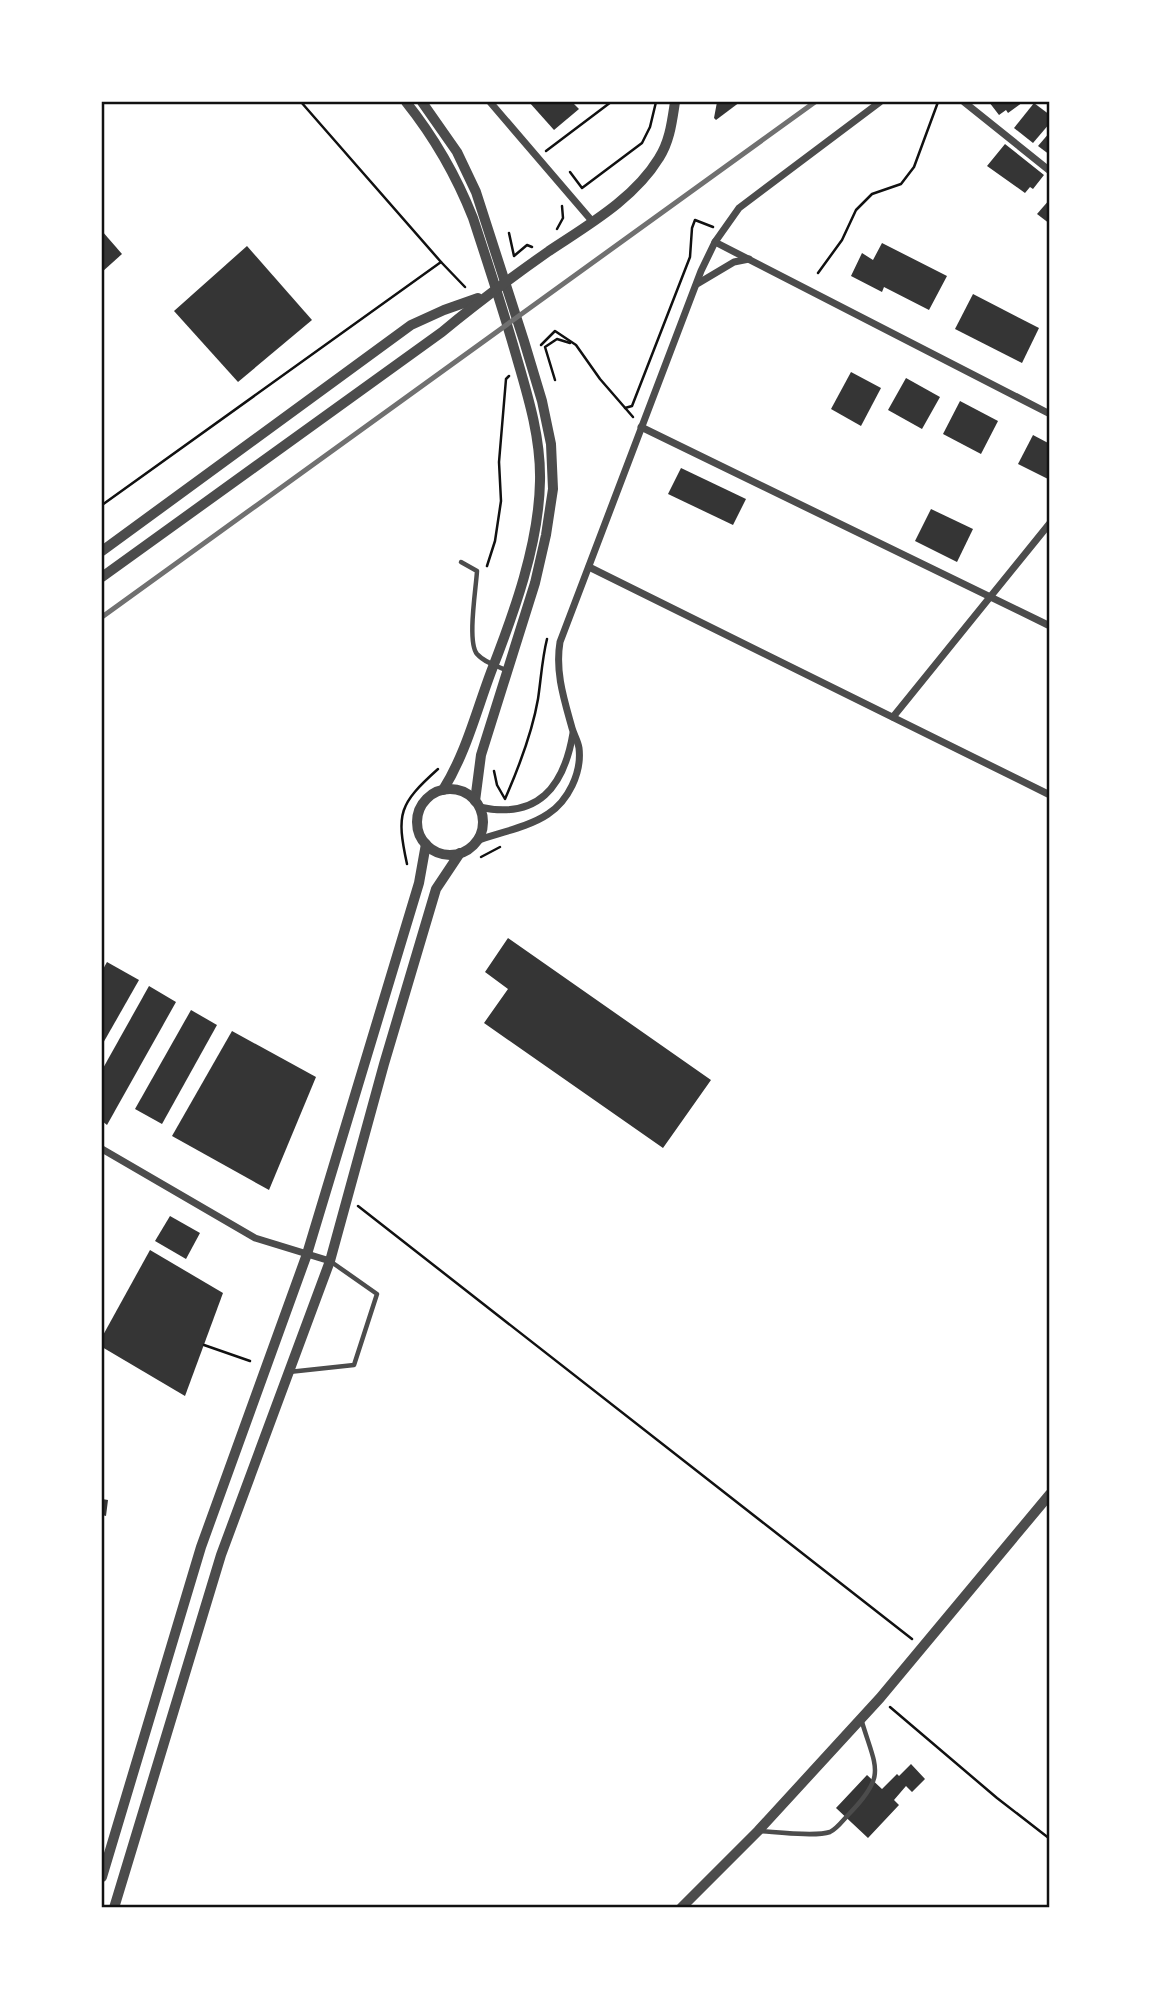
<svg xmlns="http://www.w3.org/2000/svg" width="1151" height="2009" viewBox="0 0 1151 2009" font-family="'Work Sans',sans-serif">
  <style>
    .building { fill: #353535 }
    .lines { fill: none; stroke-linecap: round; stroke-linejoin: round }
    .path { stroke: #111; stroke-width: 2.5 }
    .service { stroke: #4c4c4c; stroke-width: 4.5 }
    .minor { stroke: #4c4c4c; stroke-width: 7 }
    .tertiary { stroke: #4c4c4c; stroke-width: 10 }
    .rail { stroke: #707070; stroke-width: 5 }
    .neatline { fill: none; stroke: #111; stroke-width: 2.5 }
  </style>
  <rect width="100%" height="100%" fill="#fff"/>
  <g class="building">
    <path d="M529,102H572L579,109L554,130Z"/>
    <path d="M717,102H740L716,120L714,118Z"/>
    <path d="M989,102H1023L1008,113L1006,110L999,115Z"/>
    <path d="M1034,103L1050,115V123L1033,143L1014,128Z"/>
    <path d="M1050,132V155L1038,146Z"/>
    <path d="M1005,144L1044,175L1033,189L1030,187L1025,193L987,166Z"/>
    <path d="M1050,199V224L1037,214Z"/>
    <path d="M102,231L122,254L102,272Z"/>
    <path d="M882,243L947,276L929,310L884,287L882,292L851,276L862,253L873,260Z"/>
    <path d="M247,246L312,320L238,382L174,311Z"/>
    <path d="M973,294L1039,328L1022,363L955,329Z"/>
    <path d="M851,372L881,388L861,426L831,409Z"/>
    <path d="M906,378L940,397L922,429L888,410Z"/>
    <path d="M960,401L998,421L981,454L943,434Z"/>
    <path d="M1033,435L1050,444V480L1018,464Z"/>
    <path d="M681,468L746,499L733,525L668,494Z"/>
    <path d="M931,509L973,529L957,562L915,541Z"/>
    <path d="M508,938L711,1080L663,1148L484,1023L508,989L485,972Z"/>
    <path d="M107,962L139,980L102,1045V971Z"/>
    <path d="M149,986L176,1002L107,1125L102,1121V1070Z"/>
    <path d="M191,1010L217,1025L162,1124L135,1109Z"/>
    <path d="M232,1031L316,1077L269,1190L172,1136Z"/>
    <path d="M170,1216L200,1233L186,1259L155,1241Z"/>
    <path d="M150,1250L223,1293L185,1396L102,1347V1337Z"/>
    <path d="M102,1499L108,1500L106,1516L102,1515Z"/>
    <path d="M911,1764L925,1779L912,1792L906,1786L894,1800L899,1805L868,1838L836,1808L867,1775L882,1789L897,1774L899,1776Z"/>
  </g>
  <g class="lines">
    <g class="path">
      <path d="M301,102L441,262"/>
      <path d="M546,151L611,102"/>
      <path d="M570,172L582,188L642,143L650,127L656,102"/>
      <path d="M557,229L563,218L562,206"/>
      <path d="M509,233L514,256L527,245L532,247"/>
      <path d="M818,273L842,240L856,210L872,194L901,184L914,167L938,102"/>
      <path d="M541,345L555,331L576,345L600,379L633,417"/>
      <path d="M555,380L545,347L557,339L570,343"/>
      <path d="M625,408L632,406L690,257L692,228L695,220L713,227"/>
      <path d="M102,505L441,262L465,287"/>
      <path d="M487,566L495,541L501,501L499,462L506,379L509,376"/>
      <path d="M494,771L497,785L505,799C519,767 532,734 538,699C541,679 542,659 547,639"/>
      <path d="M481,857L500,847"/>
      <path d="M407,864C396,813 399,804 438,769"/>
      <path d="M358,1206L912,1639"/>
      <path d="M204,1345L250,1361"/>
      <path d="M890,1707L997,1798L1050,1839"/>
    </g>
    <g class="service">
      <path d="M461,562L477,571C476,589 467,642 477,654C484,662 496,666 506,670"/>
      <path d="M289,1372L354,1365L377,1294L330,1261"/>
      <path d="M759,1831C776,1832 815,1837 830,1832C837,1829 844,1819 849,1814C887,1775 876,1769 862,1722"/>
    </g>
    <g class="minor">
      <path d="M490,102L592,221"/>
      <path d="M964,102L1050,171"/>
      <path d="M715,242L1050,414"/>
      <path d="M697,284L734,262L749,259"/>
      <path d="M641,427L1050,626"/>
      <path d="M589,567L1050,795"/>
      <path d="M893,717L1050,523"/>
      <path d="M479,807C538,820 564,787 573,733"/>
      <path d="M476,841C498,833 529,827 548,814C568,801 582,773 579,748C578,741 574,735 572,728C564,699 555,672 560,642L701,271L715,242L739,208L880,102"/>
      <path d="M102,1149L255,1238L330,1261"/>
    </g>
    <g class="tertiary">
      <path d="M406,102C434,137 456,175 473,218C488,264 503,309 516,355C528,396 541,438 540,481C539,544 514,613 491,672C476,712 466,753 443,790"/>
      <path d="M422,102L457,152L476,192L524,341L542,401L551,444L553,489L546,535L535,583L481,755L475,801"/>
      <path d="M102,551L411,325L444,310L478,298"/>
      <path d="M102,577L442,332C477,303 512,277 549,251C588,225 634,199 659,158C670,141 672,121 675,102"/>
      <circle cx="450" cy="822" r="33"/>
      <path d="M102,1877L201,1547L307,1254L419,883L426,844"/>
      <path d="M114,1908L221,1555L330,1261L384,1064L436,889L460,853"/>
      <path d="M681,1908L758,1831L880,1698L1050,1494"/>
    </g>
    <path class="rail" d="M102,617L815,102"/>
  </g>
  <rect width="1151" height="2009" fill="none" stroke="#ffffff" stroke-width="206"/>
  <rect x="103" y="103" width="945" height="1803" class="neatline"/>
</svg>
